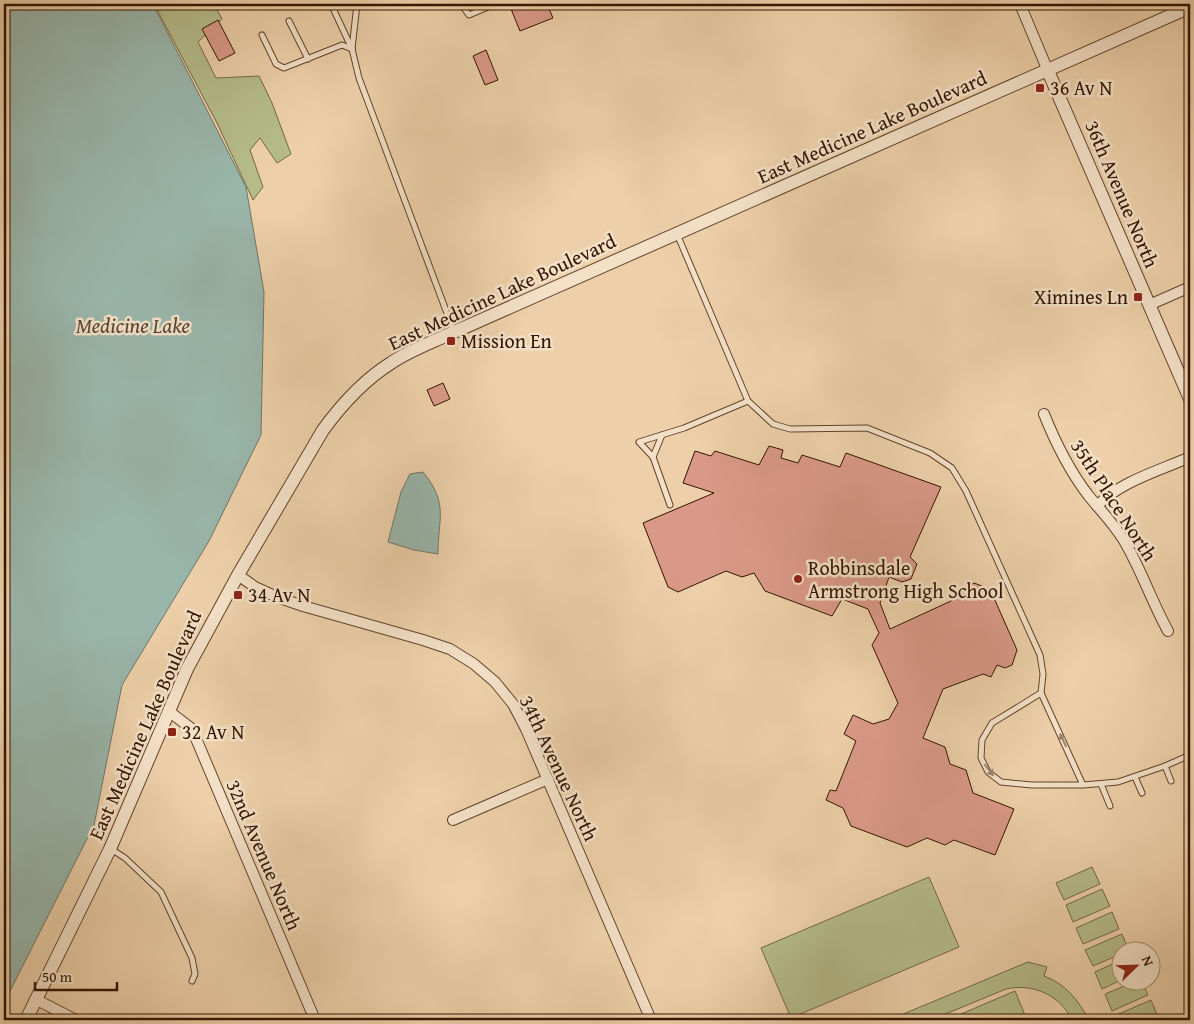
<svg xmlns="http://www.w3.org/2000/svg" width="1194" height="1024" viewBox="0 0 1194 1024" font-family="'Gentium Book Plus',serif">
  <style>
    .green { fill: #b5bc8a; stroke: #746846 }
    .water { fill: #99b6ab; stroke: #717567 }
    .building { fill: #da9988; stroke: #341401 }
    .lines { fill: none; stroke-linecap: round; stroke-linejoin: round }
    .service-casing { stroke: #62432b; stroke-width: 7 }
    .minor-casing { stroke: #62432b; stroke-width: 12 }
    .tertiary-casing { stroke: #62432b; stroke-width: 14 }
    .service { stroke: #f3e0c7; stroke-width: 5 }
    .minor { stroke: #f3e0c7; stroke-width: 10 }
    .tertiary { stroke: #f3e0c7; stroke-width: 12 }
    .oneway { fill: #9d846e }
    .poi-dot { fill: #8f2418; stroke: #f3e0c7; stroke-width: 2 }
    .labels { text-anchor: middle; stroke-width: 5; stroke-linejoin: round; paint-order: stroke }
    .poi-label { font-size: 20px; fill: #341401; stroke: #f3e0c7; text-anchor: start }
    .street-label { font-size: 20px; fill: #341401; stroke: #f3e0c7 }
    .water-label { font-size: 21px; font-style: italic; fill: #524534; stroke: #f3e0c7 }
  </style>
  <rect width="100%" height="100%" fill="#edd0a9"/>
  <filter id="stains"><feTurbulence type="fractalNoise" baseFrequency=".004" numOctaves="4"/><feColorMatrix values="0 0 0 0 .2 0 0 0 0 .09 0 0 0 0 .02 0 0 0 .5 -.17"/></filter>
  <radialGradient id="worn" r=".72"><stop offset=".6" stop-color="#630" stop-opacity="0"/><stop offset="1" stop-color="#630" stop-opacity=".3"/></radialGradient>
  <g class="green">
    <path d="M154,4H214L222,19L198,42L216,78L259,76L272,103L291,154L277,163L260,138L250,150L263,187L253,200L217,123Z"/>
    <path d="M1092,867L1100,884L1064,900L1056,883Z"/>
    <path d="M929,877L959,947L791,1018L761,948Z"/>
    <path d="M1102,889L1110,906L1073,922L1066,905Z"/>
    <path d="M1112,912L1119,929L1083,944L1076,928Z"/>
    <path d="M1122,934L1129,951L1122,952L1121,954L1093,966L1085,950Z"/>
    <path d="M1121,960V980L1102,989L1095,972Z"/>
    <path d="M1028,962L1047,967L1044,976C1066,984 1078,1000 1089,1020H1072C1060,995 1033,983 1006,989L931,1020H889Z"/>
    <path d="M1134,982H1142L1148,995L1112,1011L1105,994Z"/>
    <path d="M1015,991L1027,1020H947Z"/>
    <path d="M1151,1000L1158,1017L1151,1020H1116L1114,1016Z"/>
  </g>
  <g class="water">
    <path d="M4,4H153L246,187L264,292L261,435L209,541L122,685L94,825L4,1003Z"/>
    <path d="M423,472C449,504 438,518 438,554L414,550L388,542L401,492L410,474Z"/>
  </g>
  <g class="building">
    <path d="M509,4H547L553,18L520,31Z"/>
    <path d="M218,20L235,53L219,61L202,29Z"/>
    <path d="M486,50L498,80L485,85L473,56Z"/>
    <path d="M443,383L450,399L434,406L427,390Z"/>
    <path d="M769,446L783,450L781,458L798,463L802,455L840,467L846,453L941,487L910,557L917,564L911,579L902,582L889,577L880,603L890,629L951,601L954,592L974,583L990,589L1017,650L1012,665L1005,668L997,665L991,677L983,674L943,689L923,738L945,747L950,764L966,770L973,793L1014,809L995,855L954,840L945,845L927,838L907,847L851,826L843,808L826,800L830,790L836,791L856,741L844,734L853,715L873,724L889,719L898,703L872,645L879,633L868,609L842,599L832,616L765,591L754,573L742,577L726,571L678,592L668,587L643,523L714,493L683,483L695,451L711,456L715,451L759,465Z"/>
  </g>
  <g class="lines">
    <g class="service-casing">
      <g id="service">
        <path d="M331,4L352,49"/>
        <path d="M357,4L352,49L359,78L454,332"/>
        <path d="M461,4L469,15L495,4"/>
        <path d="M289,21L308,59"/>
        <path d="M262,35L276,64L284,68L342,45L352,49"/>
        <path d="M677,234L748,401L773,424L790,429L867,428L930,453L952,468L966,491L1040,655L1043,674L1041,693"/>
        <path d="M653,457L662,435"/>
        <path d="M670,505L653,457L639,442L684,428L748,401"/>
        <path d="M1165,766L1171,781"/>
        <path d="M1135,777L1142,793"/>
        <path d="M1101,784L1110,806"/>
        <path d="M1083,785L1041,693L992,723L982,740L981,758L988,772L1001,782L1032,785H1083L1118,782L1165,766L1190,755"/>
        <path d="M111,849L125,858L161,892L192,958L195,974L192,981"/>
      </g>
    </g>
    <g class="minor-casing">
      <g id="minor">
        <path d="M1020,4L1048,71"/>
        <path d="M1149,305L1190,287"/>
        <path d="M1044,414C1056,444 1069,470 1088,495C1101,511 1116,526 1126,544C1142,572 1152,602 1168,631"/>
        <path d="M1097,506C1121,481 1159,471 1190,457"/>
        <path d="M238,575L255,587L277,597L303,606L423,640L450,649L474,664L495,682L513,704L526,729L651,1020"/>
        <path d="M170,712L192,729L315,1020"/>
        <path d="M453,820L548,779"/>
        <path d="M37,1000L76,1020"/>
      </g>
    </g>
    <g class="tertiary-casing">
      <g id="tertiary">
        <path d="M1048,71L1190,399"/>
        <path d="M26,1020L110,849L187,669L238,575L323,430C342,404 364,380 391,363C410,350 433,342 454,332L1190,7"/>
      </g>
    </g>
    <use href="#service" class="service"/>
    <use href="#minor" class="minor"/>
    <use href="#tertiary" class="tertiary"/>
  </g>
  <defs><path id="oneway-solid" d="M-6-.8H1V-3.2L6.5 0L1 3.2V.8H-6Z" transform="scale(1.25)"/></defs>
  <g class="oneway">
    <use href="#oneway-solid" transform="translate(1063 740) rotate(-115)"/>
    <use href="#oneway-solid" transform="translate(989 770) rotate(52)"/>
  </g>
  <g class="poi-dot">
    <rect x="1035" y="83" width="10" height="10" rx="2.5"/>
    <rect x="1133" y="292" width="10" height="10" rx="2.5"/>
    <rect x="446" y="336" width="10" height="10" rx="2.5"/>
    <circle cx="798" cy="579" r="5"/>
    <rect x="233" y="590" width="10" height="10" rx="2.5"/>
    <rect x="167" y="727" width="10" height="10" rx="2.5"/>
  </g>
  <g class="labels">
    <g class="poi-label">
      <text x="1050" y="95">36 Av N</text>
      <text x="1128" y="304" text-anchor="end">Ximines Ln</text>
      <text x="461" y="348">Mission En</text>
      <text x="808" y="575">Robbinsdale<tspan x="808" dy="23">Armstrong High School</tspan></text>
      <text x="248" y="602">34 Av N</text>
      <text x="182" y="739">32 Av N</text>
    </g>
    <g class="street-label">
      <text transform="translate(872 127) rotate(-24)" y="7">East Medicine Lake Boulevard</text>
      <text transform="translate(1122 194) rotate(67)" y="7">36th Avenue North</text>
      <text transform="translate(502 292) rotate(-25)" y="7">East Medicine Lake Boulevard</text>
      <text transform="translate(1114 500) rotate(57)" y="7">35th Place North</text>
      <text transform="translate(145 725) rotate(-66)" y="7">East Medicine Lake Boulevard</text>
      <text transform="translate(559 768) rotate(65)" y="7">34th Avenue North</text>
      <text transform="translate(264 855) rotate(67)" y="7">32nd Avenue North</text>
    </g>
    <g class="water-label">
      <text x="133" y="333">Medicine Lake</text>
    </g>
  </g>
  <rect width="1194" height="1024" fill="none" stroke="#edd0a9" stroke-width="20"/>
  <rect x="5" y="5" width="1184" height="1014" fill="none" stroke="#341401" stroke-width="2.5"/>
  <rect x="10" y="10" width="1174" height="1004" fill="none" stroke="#341401"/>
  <g transform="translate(1136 966) rotate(67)"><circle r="24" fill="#f3e0c7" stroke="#a78e78"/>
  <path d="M0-4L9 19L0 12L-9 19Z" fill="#8f2418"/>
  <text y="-8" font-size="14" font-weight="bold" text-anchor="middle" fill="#341401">N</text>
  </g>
  <path d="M35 982v8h82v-8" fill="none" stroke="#341401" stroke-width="2.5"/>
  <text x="42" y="982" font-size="15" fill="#341401" stroke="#f3e0c7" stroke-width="4" paint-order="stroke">50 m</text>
  <rect width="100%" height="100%" filter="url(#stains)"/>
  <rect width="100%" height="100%" fill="url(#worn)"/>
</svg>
